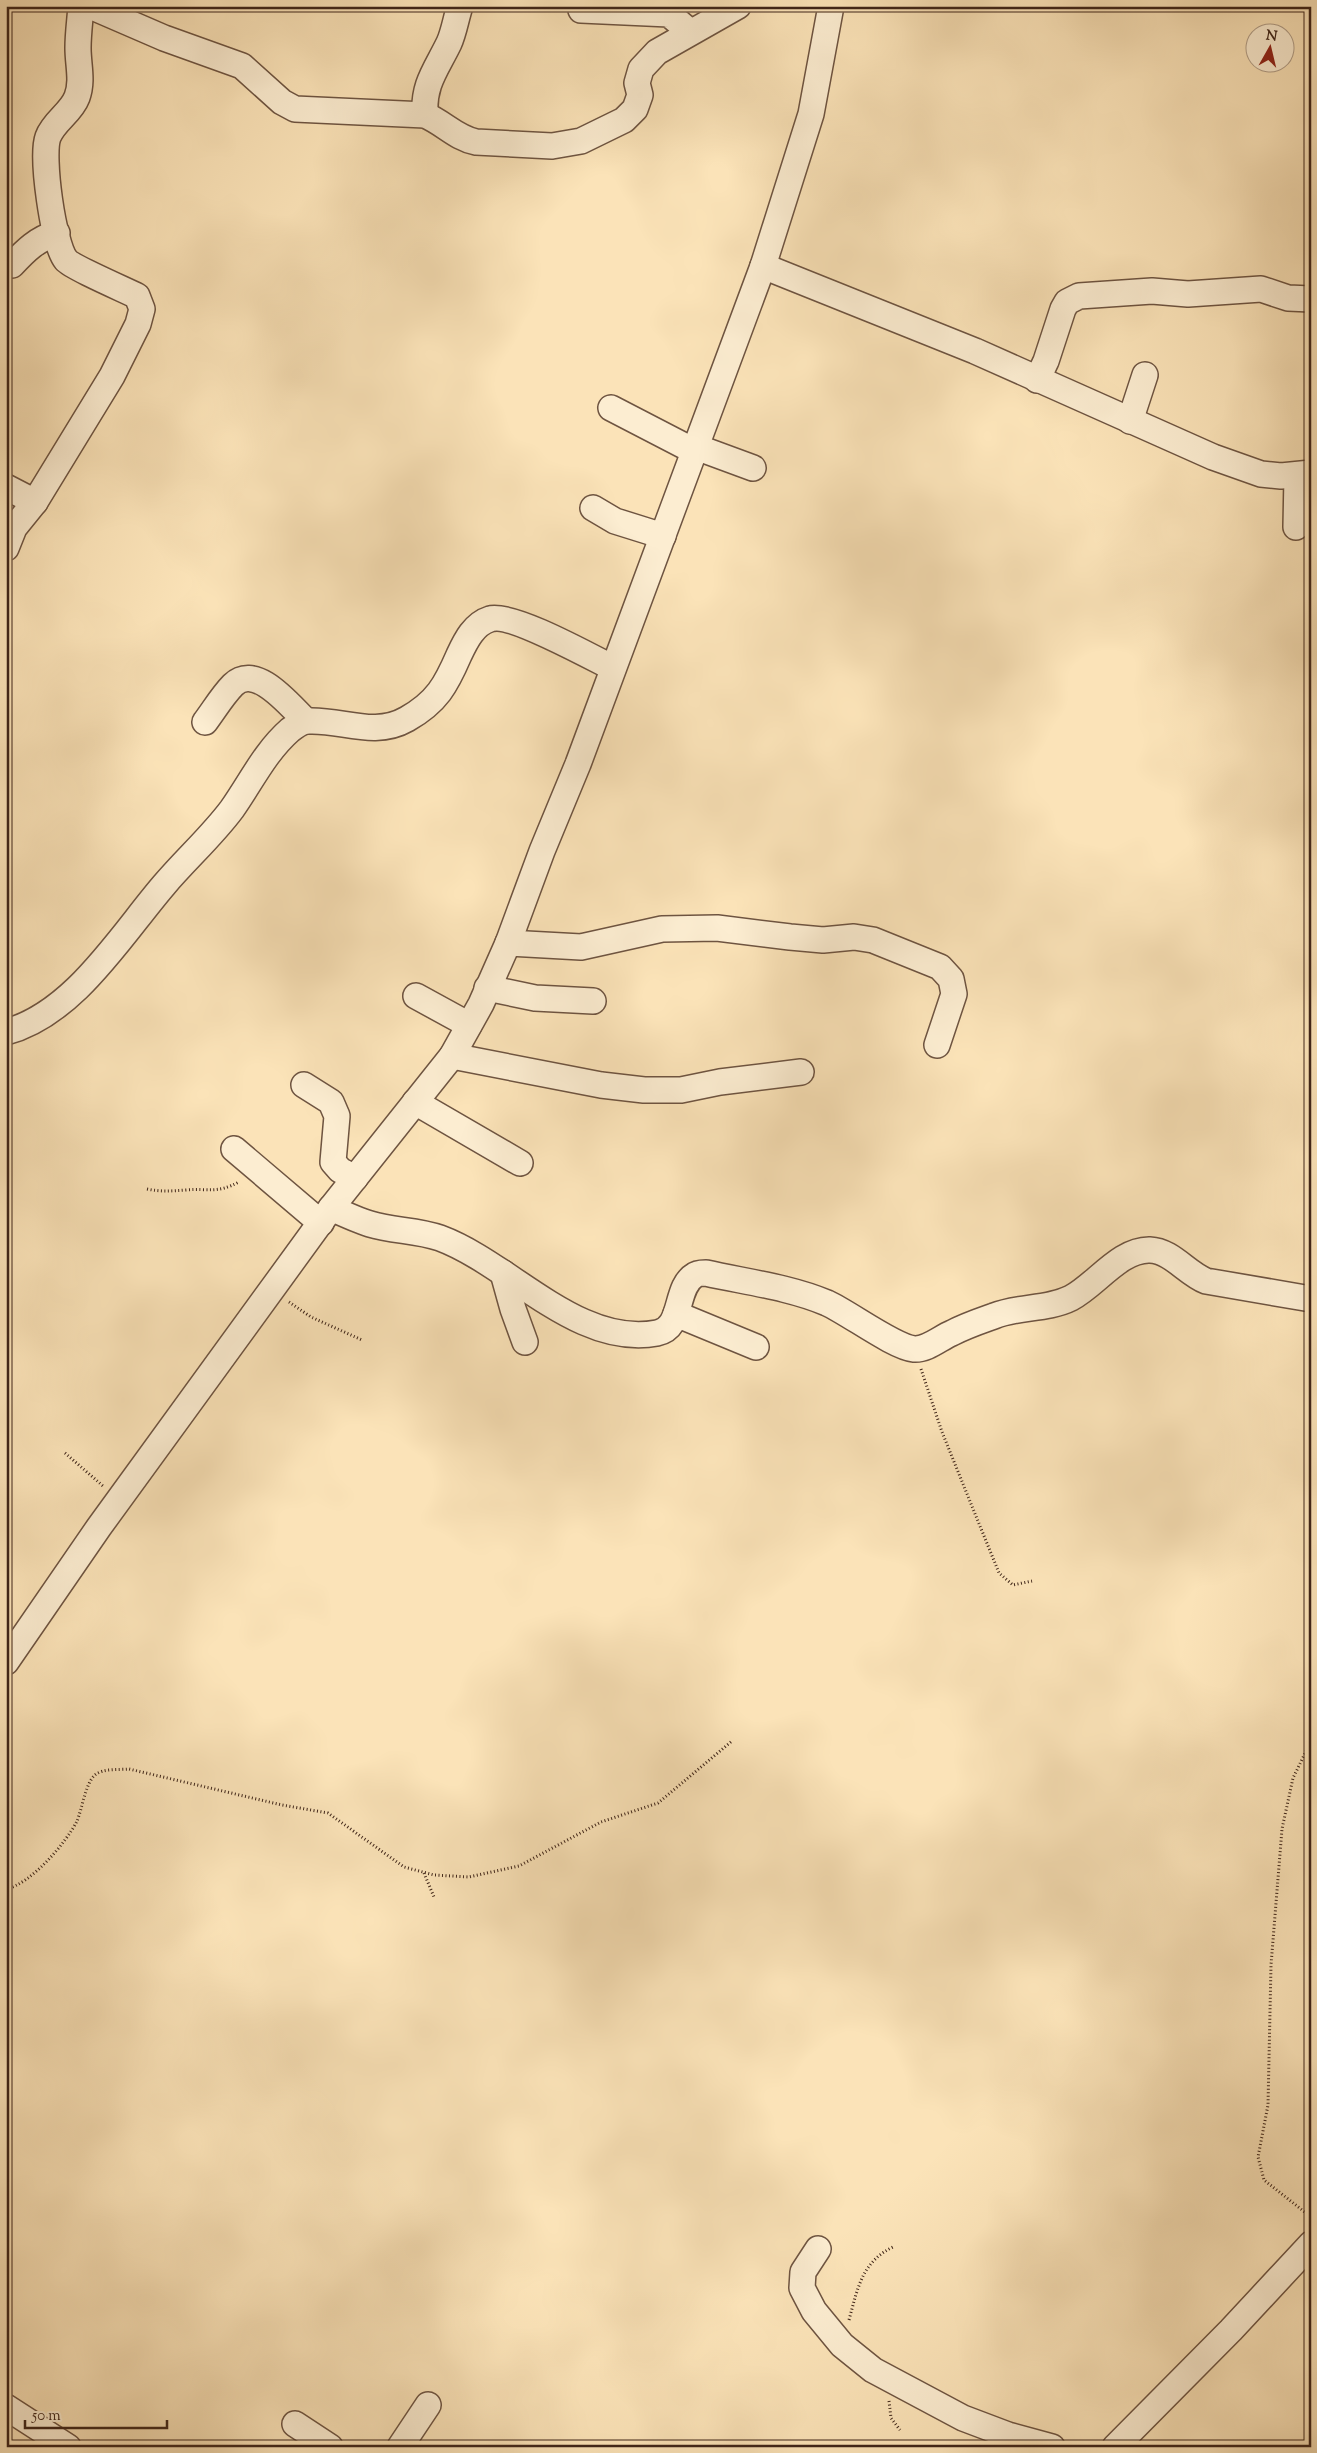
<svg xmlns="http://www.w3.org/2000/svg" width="1317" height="2453" viewBox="0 0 1317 2453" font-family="'Sorts Mill Goudy',serif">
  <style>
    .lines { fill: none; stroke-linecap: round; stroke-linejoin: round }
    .minor-casing { stroke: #6e5441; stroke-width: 28 }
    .path { stroke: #3f2519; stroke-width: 3; stroke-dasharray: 1 2.5; stroke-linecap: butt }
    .minor { stroke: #fcedd1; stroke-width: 25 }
  </style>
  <rect width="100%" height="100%" fill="#fbe3b8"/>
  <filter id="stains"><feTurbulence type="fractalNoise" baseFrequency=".004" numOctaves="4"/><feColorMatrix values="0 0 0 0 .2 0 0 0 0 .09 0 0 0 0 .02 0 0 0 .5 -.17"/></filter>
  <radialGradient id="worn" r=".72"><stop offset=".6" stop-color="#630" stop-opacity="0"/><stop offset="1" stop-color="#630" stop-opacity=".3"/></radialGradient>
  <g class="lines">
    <g class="minor-casing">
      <g id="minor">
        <path d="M90,6L164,38L242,66L282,102L295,109L425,115C444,123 456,138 476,142L552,146L581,141L624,120L635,109L640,95L637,83L641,69L657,52L738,6"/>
        <path d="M581,10L669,14L690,32"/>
        <path d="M425,115C423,84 436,70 449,43C454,32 456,18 460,6"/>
        <path d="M12,265C26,250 37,239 57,233"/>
        <path d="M763,266L975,351L1213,457L1261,474L1281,476L1311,473"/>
        <path d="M1037,380L1046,361L1063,309L1067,302L1079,296L1152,291L1188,294L1261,289L1288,298L1311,299"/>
        <path d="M611,408L694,451"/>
        <path d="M1130,421L1145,375"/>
        <path d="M696,447L753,468"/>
        <path d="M6,487L35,502"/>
        <path d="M593,508L615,521L663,536"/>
        <path d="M1296,527L1297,476"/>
        <path d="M6,548L14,528L35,502L112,376L138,324L142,309L137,296C125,290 72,267 66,260C53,244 41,156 48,137C54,121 71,113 77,97C83,81 78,65 78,48C78,34 80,20 81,6"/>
        <path d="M205,722C214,710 223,695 233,685C256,662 290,706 306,721"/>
        <path d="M508,943L581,947L662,929L717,928L790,937L823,940L854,937L873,940L940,967L951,979L954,994L937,1045"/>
        <path d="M487,988L535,998L593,1001"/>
        <path d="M416,996L469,1025"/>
        <path d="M6,1032C74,1014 121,935 164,885C186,859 212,836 232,809C251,782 265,752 290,730C294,727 302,721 308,721C342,719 374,738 407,719C437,702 446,685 459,655C466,640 474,624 490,619C510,612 591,657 613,668"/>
        <path d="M452,1056L601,1085L644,1090H681L720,1082L801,1072"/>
        <path d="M304,1085L331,1102L337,1116L333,1162L340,1170L355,1178"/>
        <path d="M415,1102L520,1163"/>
        <path d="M234,1149L321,1223"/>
        <path d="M331,1208C344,1214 357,1220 370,1224C393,1231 417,1230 440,1238C510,1264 578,1348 657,1333C684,1328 674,1287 695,1275C697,1273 703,1273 706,1273C746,1282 789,1287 827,1303C849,1313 894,1347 914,1349C927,1350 940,1338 952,1333C965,1326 980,1321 994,1316C1018,1306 1047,1310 1071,1298C1096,1285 1120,1249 1150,1250C1172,1251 1186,1273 1206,1281L1311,1299"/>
        <path d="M503,1273L513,1309L525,1342"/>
        <path d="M676,1314L756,1347"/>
        <path d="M6,1662L99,1527L331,1208L452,1056L481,1004L508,943L542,851L578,764L763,266L811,114L831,6"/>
        <path d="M818,2249L803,2272L802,2288L814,2311L842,2345L873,2370L963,2418L1008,2435L1052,2447"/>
        <path d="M6,2407L68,2447"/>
        <path d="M295,2424L330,2447"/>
        <path d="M400,2447L428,2405"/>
        <path d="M1115,2447L1231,2330L1311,2244"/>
      </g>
    </g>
    <g class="path">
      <path d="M147,1189C161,1192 171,1191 186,1190C209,1188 216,1194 239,1182"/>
      <path d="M289,1302L311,1317L362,1340"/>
      <path d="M921,1369L942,1432L999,1573L1013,1585L1032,1581"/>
      <path d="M65,1453L103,1486"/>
      <path d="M1311,1741L1293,1778L1282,1829L1271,1965L1268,2105L1258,2157L1264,2180L1311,2217"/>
      <path d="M424,1873L434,1897"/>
      <path d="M6,1889C31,1884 66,1843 77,1821C82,1809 86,1782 95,1775C103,1768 119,1770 129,1769L282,1805L328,1813L404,1867L434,1875L469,1877L519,1866L601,1822L658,1803L732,1741"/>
      <path d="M849,2320C858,2287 862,2261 895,2246"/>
      <path d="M889,2401L891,2418L900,2430"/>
    </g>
    <use href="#minor" class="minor"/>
  </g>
  <rect width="1317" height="2453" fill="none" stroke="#fbe3b8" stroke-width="25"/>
  <rect x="8" y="8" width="1302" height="2438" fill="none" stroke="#3f2519" stroke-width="2.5"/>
  <rect x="12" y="12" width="1292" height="2428" fill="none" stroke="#3f2519"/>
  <g transform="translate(1270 48) rotate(8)"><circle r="24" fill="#fcedd1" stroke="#b09d87"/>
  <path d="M0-4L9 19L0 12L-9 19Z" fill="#8f2418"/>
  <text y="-8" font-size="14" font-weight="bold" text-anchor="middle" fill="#3f2519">N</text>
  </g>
  <path d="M25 2420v8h142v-8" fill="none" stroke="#3f2519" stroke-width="2.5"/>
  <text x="32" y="2420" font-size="15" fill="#3f2519" stroke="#fcedd1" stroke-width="4" paint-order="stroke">50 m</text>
  <rect width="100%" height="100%" filter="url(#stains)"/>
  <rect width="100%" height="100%" fill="url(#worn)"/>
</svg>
